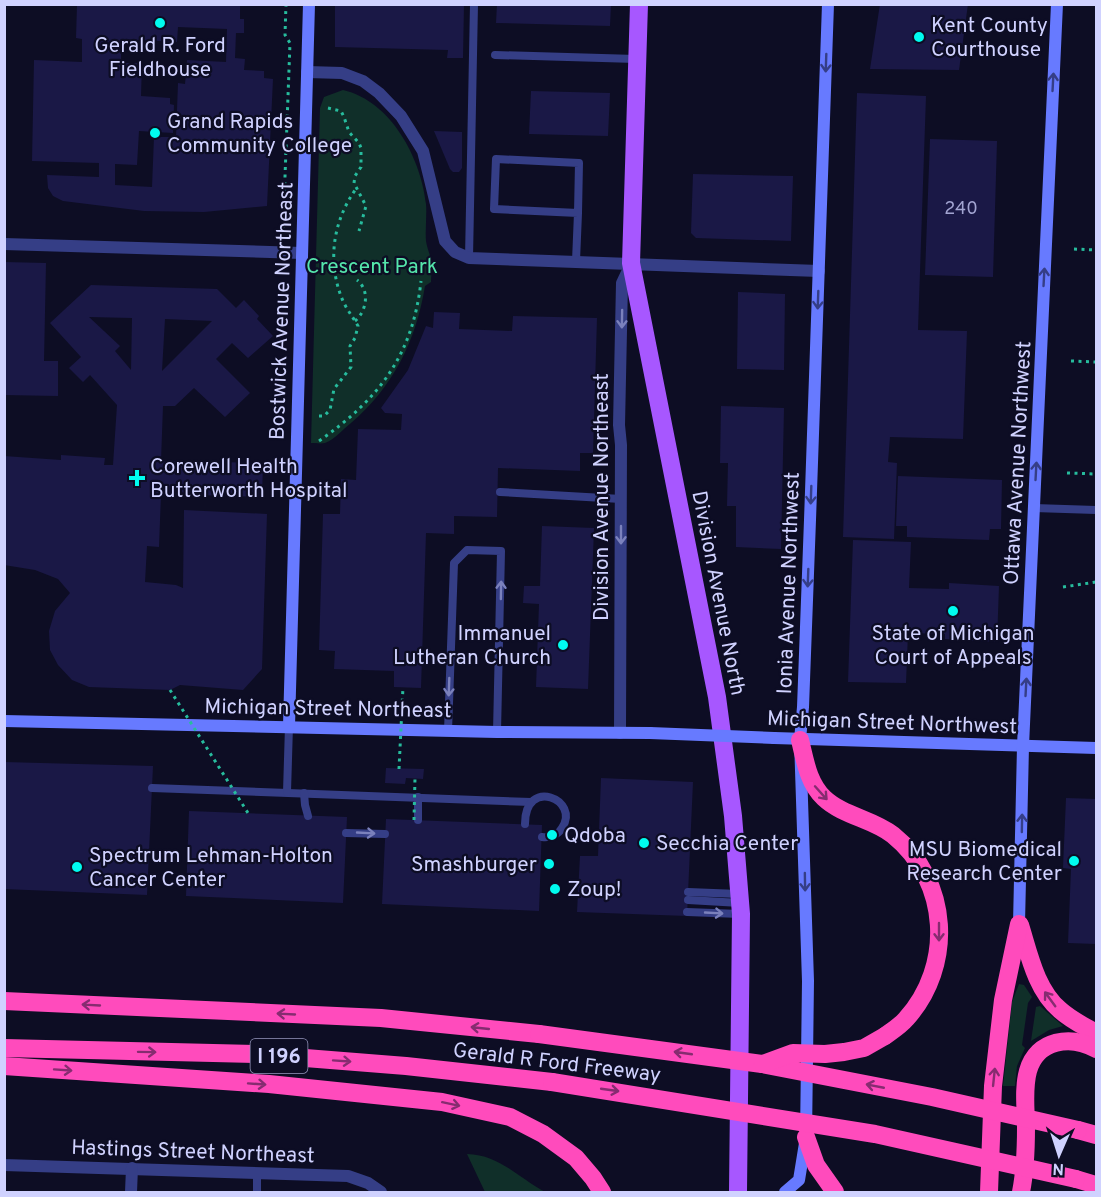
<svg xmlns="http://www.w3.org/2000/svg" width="1101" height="1197" viewBox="0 0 1101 1197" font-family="Overpass,sans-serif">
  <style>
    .green { fill: #102f29 }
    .building { fill: #1a1846; fill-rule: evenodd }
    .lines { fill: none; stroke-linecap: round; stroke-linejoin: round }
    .path { stroke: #27bc9d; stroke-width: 3; stroke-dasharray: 3 4.5; stroke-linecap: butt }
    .lane { stroke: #353e86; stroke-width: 8 }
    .street { stroke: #353e86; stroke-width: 12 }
    .secondary { stroke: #677aff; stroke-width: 12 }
    .primary { stroke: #a757ff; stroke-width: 18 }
    .highway { stroke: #ff4bbc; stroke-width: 18 }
    .path-bridge { stroke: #27bc9d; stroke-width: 3; stroke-dasharray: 3 4.5; stroke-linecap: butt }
    .secondary-bridge { stroke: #677aff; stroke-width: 12 }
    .highway-bridge { stroke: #ff4bbc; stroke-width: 18 }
    .oneway { stroke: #353e87 }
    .oneway2 { stroke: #7b81bc }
    .oneway3 { stroke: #862c70 }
    .poi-dot { fill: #00fbef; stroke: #0d0d24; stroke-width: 2 }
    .labels { text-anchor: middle; stroke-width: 4.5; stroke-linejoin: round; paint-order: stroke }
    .number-label { font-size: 18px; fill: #a2a4d1 }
    .shield { fill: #0d0d24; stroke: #9697bd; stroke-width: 1.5 }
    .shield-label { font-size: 20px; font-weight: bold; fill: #d0d2ff }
    .poi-label { font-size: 21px; fill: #d0d2ff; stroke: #0d0d24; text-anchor: start }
    .park-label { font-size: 21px; fill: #55e6ac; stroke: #0d0d24 }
    .street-label { font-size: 21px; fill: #d0d2ff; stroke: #0d0d24 }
  </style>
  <rect width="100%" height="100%" fill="#0d0d24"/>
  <g class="green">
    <path d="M343,90C391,101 421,158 426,204C427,216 425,229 426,241C427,249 431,256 432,264C432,269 431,276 431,282L425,286C416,341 393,387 351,423C343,429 334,440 325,443C321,444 315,443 311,443L320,108L324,97Z"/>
    <path d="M1019,984L1024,985L1032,997L1028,1003L1022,1045L1025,1048L1017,1066L1015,1086H1003L1012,1002Z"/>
    <path d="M1040,1006L1063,1026L1049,1030L1031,1041L1036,1007Z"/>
    <path d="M467,1154C500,1155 517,1177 545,1192H485Z"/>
  </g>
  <g class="building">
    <path d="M335,4H464L463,58H447L448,50L335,47Z"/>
    <path d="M497,4H611L610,26L496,23Z"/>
    <path d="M880,4H968L959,70L870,69Z"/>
    <path d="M77,5H240V19H244V33H236L235,58L245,59L244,70L264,71V78L273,79L267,206L204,212L144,211L63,201L53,196L48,188L47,175L99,177V163L32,161L34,60L82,62V39L76,38ZM178,27L227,29L226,62L187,60L185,84L178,83L176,137H154L152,187L115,185V164L137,165L139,131L173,133L174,105L170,104V98L141,96L142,63H121V39L177,42Z"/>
    <path d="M531,91L610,93L608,136L529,134Z"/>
    <path d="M857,93L926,96L918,330L967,331L963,439L890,437L888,462L897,463L894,539L843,537Z"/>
    <path d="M434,131L462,132V168L459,172H453L450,169Z"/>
    <path d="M930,139L997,141L993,277L925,275Z"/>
    <path d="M693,174L793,176L791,241L696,238L691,233Z"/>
    <path d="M4,262L46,263L44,361H58V396L4,395Z"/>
    <path d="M91,285L217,289L236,308L244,300L259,316L257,319L273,336L248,358L232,343L216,359L250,393L225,417L194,388L175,406H163L161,461L263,463L262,497L161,494L159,547L147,546L145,582L176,585L183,588L184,510L267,514L262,669L243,690L180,685L170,690L89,687L72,680L58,665L50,650L49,631L55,611L70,593L58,579L35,570L4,565V456L61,460V455L105,458L104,465H113L117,405L90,375L83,382L69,368L81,357L50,323ZM89,317L132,318L131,370L115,351L120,346ZM165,319L212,321L162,371Z"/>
    <path d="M738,292L785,294L784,370L737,369Z"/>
    <path d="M434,312L460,313L459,329L512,331L513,316L597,318L593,453H580V471L498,468L497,517L454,516V534L426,533L421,688L394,687V671L334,669L335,651L319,650L323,514H340L341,479L356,480L358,429L401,430L402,414L385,413L381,408L408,370L426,326L433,328Z"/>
    <path d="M721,406L784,408L781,549L736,547V506H727L728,463H720Z"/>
    <path d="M898,476L1002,480L1001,529H990L989,540L907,537V526H896Z"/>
    <path d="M542,526L594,528L588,689L536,687L539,604L523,603L524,586H540Z"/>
    <path d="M853,540L911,542L909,588L949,589V583L999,586L997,642L945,639V634L908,633L906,683L848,682Z"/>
    <path d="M4,762L153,766L147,895L4,889Z"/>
    <path d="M386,768L424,769L423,779L406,778L405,784L385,783Z"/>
    <path d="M601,778L693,782L687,916L577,912L580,856H598Z"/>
    <path d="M1066,798L1096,799V944L1068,943L1071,869L1063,868Z"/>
    <path d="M189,811L347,817L343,903L186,896Z"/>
    <path d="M386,819L542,825L539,911L382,904Z"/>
  </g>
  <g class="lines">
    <g class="path">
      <path d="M328,108L341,111L344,117L349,132L359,143L361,148V167L355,176L354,183L366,206L359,231"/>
      <path d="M283,230L290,43L285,35L286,4"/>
      <path d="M1074,249L1096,250"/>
      <path d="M355,321C367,311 370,290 357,280"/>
      <path d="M1071,361L1096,362"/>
      <path d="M319,416H324L330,410L334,389L351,367L350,346L355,338L358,326C353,317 347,310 343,301C327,264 332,222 356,189"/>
      <path d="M319,441C379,399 413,355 421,281"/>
      <path d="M1067,473L1096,474"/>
      <path d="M1063,587L1096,582"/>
    </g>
    <g class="lane">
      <path d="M495,55L636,59"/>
      <path d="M469,258L474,4"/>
      <path d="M576,261L578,213L494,209L496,159L579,163L578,213"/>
      <path d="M500,492L621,499"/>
      <path d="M1034,508L1096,510"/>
      <path d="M448,731L454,563L467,550L501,551L497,732"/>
      <path d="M152,788L531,802"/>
      <path d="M287,792L289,726"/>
      <path d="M304,793L305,805L308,816"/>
      <path d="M418,820V797"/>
      <path d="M525,824C525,776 581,800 562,828C558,835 550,838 542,837"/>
      <path d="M346,833L385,834"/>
      <path d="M688,892L739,894"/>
      <path d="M688,900L740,903"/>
      <path d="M687,912L740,914"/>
      <path d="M257,1192V1172"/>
    </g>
    <g class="street">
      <path d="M307,72L342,73L363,81L379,93L401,116L423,151L445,241L455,252L469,258L819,271"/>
      <path d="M4,244L302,253"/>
      <path d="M620,733L621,445L619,425L622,283L631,264"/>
      <path d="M4,1165L348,1176L368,1183L381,1192"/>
      <path d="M131,1192L132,1168"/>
    </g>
    <g class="secondary">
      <path d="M4,721L497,732L650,733"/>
      <path d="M289,726L309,4"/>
      <path d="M774,738L1096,748"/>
      <path d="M1019,924L1023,746L1057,4"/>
      <path d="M785,1192L799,1180L806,1137L808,981L800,740L803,707L810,520L828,4"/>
    </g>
    <path class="primary" d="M639,4L631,263L717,697L733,816L741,914L738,1192"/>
    <g class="highway">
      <path d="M800,740C805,760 808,783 824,798C843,816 873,819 893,835C950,881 954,966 906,1019C900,1026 892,1031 885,1036"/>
      <path d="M1020,925C1029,954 1036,990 1060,1010C1071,1020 1084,1026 1096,1033"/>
      <path d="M4,1001L381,1018L539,1034"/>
      <path d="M4,1048L255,1054L406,1066L552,1082"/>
      <path d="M4,1066L269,1084L442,1102L510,1117L543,1134L576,1158L593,1178L602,1192"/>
      <path d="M1078,1130L1096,1135"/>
      <path d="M806,1137L816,1165L835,1192"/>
      <path d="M1076,1179L1096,1185"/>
      <path d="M989,1192L993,1086L1003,1000L1019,924"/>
      <path d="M1021,1192C1025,1172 1026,1148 1026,1127C1026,1109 1023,1089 1028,1071C1037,1039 1071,1035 1096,1049"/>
    </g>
    <g class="path-bridge">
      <path d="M170,690L248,813"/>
      <path d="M399,769L403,687"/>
      <path d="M414,820L415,778"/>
    </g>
    <path class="secondary-bridge" d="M650,733L774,738"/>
    <g class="highway-bridge">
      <path d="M539,1034L762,1064L932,1097L1078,1130"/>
      <path d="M763,1064L793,1053L825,1054L844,1052L864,1048L885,1036"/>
      <path d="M552,1082L875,1134L1076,1179"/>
    </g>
  </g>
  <defs><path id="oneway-shaft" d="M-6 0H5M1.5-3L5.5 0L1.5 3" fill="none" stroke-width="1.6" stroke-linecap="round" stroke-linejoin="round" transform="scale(1.5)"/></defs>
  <g class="oneway">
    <use href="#oneway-shaft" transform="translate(826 63) rotate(92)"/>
    <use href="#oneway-shaft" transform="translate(1053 82) rotate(-87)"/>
    <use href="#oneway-shaft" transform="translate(1044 277) rotate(-87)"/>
    <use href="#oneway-shaft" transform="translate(818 300) rotate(92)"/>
    <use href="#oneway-shaft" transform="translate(1036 471) rotate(-87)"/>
    <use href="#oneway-shaft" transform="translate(811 495) rotate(92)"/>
    <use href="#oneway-shaft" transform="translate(808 578) rotate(92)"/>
    <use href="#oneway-shaft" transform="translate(1026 687) rotate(-87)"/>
    <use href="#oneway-shaft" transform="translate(1022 823) rotate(-89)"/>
    <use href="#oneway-shaft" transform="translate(805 882) rotate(89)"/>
  </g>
  <g class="oneway2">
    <use href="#oneway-shaft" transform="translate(622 319) rotate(91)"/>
    <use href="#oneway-shaft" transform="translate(621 535) rotate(90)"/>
    <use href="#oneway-shaft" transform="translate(501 590) rotate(-89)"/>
    <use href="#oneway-shaft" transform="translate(449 687) rotate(92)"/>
    <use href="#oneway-shaft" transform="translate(366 833) rotate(3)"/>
    <use href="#oneway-shaft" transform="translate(714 913) rotate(3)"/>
  </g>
  <g class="oneway3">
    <use href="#oneway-shaft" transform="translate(821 793) rotate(48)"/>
    <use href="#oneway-shaft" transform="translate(939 932) rotate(90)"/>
    <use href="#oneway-shaft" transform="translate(1050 999) rotate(-126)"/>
    <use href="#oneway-shaft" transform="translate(91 1005) rotate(-177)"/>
    <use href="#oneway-shaft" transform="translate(286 1014) rotate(-177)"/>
    <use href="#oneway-shaft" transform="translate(480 1028) rotate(-174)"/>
    <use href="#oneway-shaft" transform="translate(147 1052) rotate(1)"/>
    <use href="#oneway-shaft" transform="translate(683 1053) rotate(-172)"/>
    <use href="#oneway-shaft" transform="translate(342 1061) rotate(4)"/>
    <use href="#oneway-shaft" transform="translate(63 1070) rotate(4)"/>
    <use href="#oneway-shaft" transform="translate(994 1077) rotate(-84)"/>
    <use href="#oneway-shaft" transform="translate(257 1084) rotate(4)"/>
    <use href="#oneway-shaft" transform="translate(875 1086) rotate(-169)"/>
    <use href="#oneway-shaft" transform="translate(610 1090) rotate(8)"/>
    <use href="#oneway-shaft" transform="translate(451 1104) rotate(12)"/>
  </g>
  <g class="poi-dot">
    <circle cx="160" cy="23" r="6"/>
    <circle cx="919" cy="37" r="6"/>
    <circle cx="155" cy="133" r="6"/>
    <path d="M134 469h6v6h6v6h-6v6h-6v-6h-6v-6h6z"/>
    <circle cx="953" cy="611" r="6"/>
    <circle cx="563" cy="645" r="6"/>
    <circle cx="552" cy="835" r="6"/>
    <circle cx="644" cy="843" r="6"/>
    <circle cx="1074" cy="861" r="6"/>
    <circle cx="549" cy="864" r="6"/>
    <circle cx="77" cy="867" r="6"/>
    <circle cx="555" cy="889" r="6"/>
  </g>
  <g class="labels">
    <g class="number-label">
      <text x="961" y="214">240</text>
    </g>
    <rect class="shield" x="250.5" y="1039" width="57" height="34" rx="4.5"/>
    <g class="shield-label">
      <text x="279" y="1063">I 196</text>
    </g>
    <g class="poi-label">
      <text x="931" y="32">Kent County<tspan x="931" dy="24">Courthouse</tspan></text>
      <text x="160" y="52" text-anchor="middle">Gerald R. Ford<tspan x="160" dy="24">Fieldhouse</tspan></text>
      <text x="167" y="128">Grand Rapids<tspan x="167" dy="24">Community College</tspan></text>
      <text x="150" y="473">Corewell Health<tspan x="150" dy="24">Butterworth Hospital</tspan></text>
      <text x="551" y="640" text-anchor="end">Immanuel<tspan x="551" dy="24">Lutheran Church</tspan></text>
      <text x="953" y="640" text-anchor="middle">State of Michigan<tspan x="953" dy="24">Court of Appeals</tspan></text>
      <text x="564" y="842">Qdoba</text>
      <text x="656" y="850">Secchia Center</text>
      <text x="1062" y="856" text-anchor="end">MSU Biomedical<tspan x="1062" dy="24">Research Center</tspan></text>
      <text x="89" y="862">Spectrum Lehman-Holton<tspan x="89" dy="24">Cancer Center</tspan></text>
      <text x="537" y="871" text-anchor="end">Smashburger</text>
      <text x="567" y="896">Zoup!</text>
    </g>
    <g class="park-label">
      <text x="372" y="273">Crescent Park</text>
    </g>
    <g class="street-label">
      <text transform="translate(281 311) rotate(-88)" y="7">Bostwick Avenue Northeast</text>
      <text transform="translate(1017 463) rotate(-87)" y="7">Ottawa Avenue Northwest</text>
      <text transform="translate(601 497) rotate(-90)" y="7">Division Avenue Northeast</text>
      <text transform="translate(788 583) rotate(-88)" y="7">Ionia Avenue Northwest</text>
      <text transform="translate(719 593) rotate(79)" y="7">Division Avenue North</text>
      <text transform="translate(328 708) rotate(1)" y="7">Michigan Street Northeast</text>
      <text transform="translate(892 722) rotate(2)" y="7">Michigan Street Northwest</text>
      <text transform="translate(557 1062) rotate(7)" y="7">Gerald R Ford Freeway</text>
      <text transform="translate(193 1151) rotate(2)" y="7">Hastings Street Northeast</text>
    </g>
  </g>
  <rect width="1101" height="1197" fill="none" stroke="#d0d2ff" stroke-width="12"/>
  <g transform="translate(1059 1155) rotate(183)" stroke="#0d0d24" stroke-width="4.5" paint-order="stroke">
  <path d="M0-4.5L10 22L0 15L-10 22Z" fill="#d0d2ff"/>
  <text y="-9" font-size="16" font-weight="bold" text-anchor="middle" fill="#d0d2ff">N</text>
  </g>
</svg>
